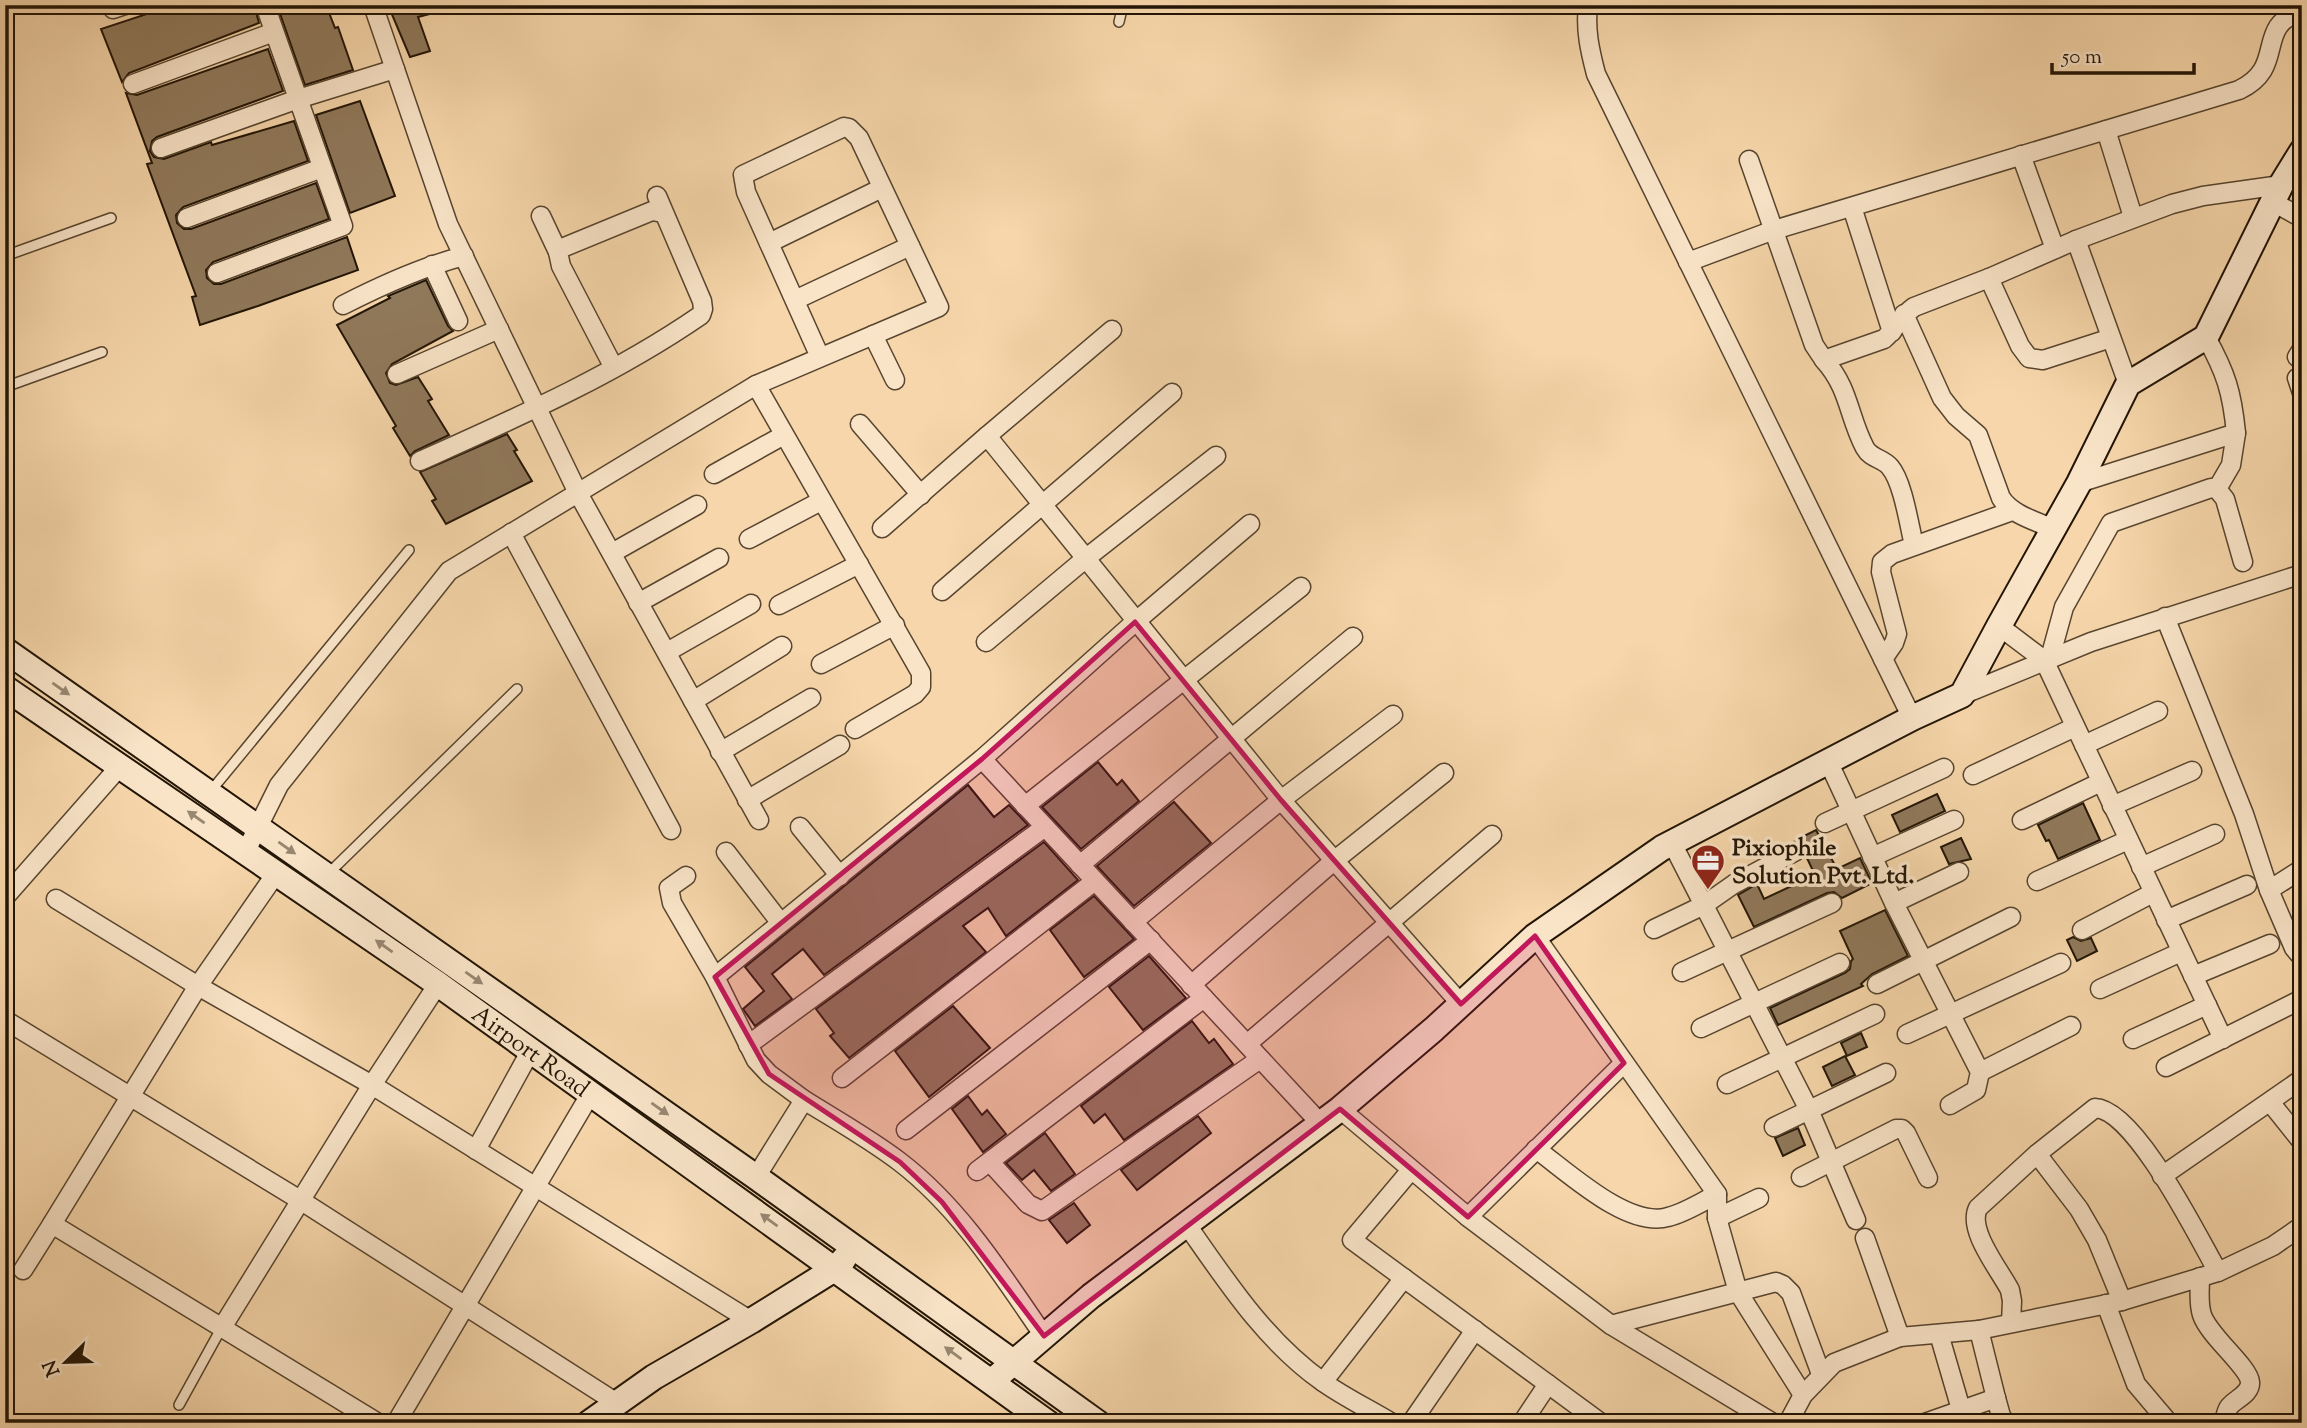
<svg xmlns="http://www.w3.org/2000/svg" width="2307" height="1428" viewBox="0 0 2307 1428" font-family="'Sorts Mill Goudy',serif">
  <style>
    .building { fill: #90795b; stroke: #221506; stroke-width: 2 }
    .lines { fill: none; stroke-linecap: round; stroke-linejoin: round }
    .lane-casing { stroke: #57452f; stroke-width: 12 }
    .street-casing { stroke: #57452f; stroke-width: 21 }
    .secondary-casing { stroke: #221506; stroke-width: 28 }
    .lane { stroke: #f9e4c8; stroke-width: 9 }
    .street { stroke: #f9e4c8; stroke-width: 18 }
    .secondary { stroke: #f9e4c8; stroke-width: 24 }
    .oneway { fill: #988771 }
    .marked { fill: #c2185b; fill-opacity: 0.2; stroke: #c2185b; stroke-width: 5; stroke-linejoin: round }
    .labels { text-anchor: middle; stroke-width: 7; stroke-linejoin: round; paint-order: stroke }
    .poi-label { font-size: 24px; font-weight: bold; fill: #221506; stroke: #f9e4c8; text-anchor: start }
    .street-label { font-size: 24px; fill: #221506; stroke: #f9e4c8 }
  </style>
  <rect width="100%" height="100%" fill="#f6d6aa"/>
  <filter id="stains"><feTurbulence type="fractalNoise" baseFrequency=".00286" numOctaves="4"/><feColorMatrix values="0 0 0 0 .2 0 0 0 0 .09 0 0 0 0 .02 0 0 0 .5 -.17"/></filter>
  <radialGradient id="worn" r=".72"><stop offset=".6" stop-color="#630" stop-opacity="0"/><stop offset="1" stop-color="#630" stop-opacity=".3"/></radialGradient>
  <g class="building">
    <path d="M174,5H254L259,23L129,73L122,82L101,29Z"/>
    <path d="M277,5H326L335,28L338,27L353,70L305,85Z"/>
    <path d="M388,5H444L445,10L418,17L430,51L410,57Z"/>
    <path d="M268,49L283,91L157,137L152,141L150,151L154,157L164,159L211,142L212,145L294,121L308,161L183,207L176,215L177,223L184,229H191L316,183L329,219L213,262L206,270L207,278L214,284H221L347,237L358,270L258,306L200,325L192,297L196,296L147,164L152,163L126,93L137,95Z"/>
    <path d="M360,101L395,196L350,213L316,115Z"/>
    <path d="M426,280L448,326L453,331L392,364L386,373L390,383L396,385L418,377L432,399L428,401L449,435L415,451L410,456L393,428L396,426L337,325L390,298L388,296Z"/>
    <path d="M507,434L517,450L514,451L532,481L446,524L432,501L436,499L420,472Z"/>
    <path d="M1098,762L1117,785L1122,780L1139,801L1081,849L1042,807Z"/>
    <path d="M968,785L994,817L1009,805L1028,825L824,975L803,949L772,974L792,999L755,1026L743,1009L764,991L745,967Z"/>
    <path d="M1937,794L1945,811L1900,832L1892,815Z"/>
    <path d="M1174,802L1211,843L1134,906L1097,866Z"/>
    <path d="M2083,803L2100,840L2058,859L2049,840L2046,841L2038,825Z"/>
    <path d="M1816,830L1837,869L1860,858L1872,883L1842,898L1834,892L1827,893L1754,927L1738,895L1757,884L1764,899L1815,875L1806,856V846L1798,839Z"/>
    <path d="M1961,838L1971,859L1949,864L1941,847Z"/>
    <path d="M1044,842L1078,880L1006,936L988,908L963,926L986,952L849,1058L830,1036L834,1033L816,1009Z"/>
    <path d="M1094,896L1134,939L1084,977L1050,930Z"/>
    <path d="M1885,910L1908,956L1872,974L1861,984L1863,986L1778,1025L1770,1008L1845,973L1850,969L1851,961L1853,959L1840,931Z"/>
    <path d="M2073,937L2081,941L2091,938L2097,951L2077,961L2067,940Z"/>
    <path d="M1149,956L1186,998L1143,1030L1109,987Z"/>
    <path d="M953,1006L990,1048L929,1097L895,1051Z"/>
    <path d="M1192,1021L1209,1043L1214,1039L1233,1064L1124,1140L1105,1114L1094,1123L1081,1106Z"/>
    <path d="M1861,1033L1867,1047L1847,1056L1841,1043Z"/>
    <path d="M1845,1056L1855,1075L1832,1086L1823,1067Z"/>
    <path d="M968,1096L982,1115L987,1110L1006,1134L983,1152L952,1109Z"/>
    <path d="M1198,1116L1211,1133L1137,1190L1121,1170Z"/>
    <path d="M1798,1128L1805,1145L1783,1156L1775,1138Z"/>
    <path d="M1045,1133L1075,1174L1051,1191L1034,1170L1022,1180L1006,1163Z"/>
    <path d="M1074,1203L1090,1225L1067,1243L1049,1220Z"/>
  </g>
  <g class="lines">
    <g class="lane-casing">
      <g id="lane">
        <path d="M1119,22L1123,5"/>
        <path d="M5,256L111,218"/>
        <path d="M5,387L102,352"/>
        <path d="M210,792L409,550"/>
        <path d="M328,874L517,689"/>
        <path d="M179,1405L222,1327"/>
      </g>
    </g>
    <g class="street-casing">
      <g id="street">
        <path d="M373,5L448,224L578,493L759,820"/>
        <path d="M1588,5C1585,30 1590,51 1596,74L1912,718"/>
        <path d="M113,9L125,5"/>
        <path d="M133,84L274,32"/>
        <path d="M2106,130L2133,217"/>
        <path d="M161,148L298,99L395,69"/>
        <path d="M2021,155L2055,249"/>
        <path d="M1749,160L1814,345L1824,360"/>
        <path d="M2273,202L2302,218"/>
        <path d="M1852,207L1892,332"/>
        <path d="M541,216L558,252"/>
        <path d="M187,218L322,168"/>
        <path d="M2076,240L2128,384"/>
        <path d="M769,243L882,188"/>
        <path d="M1688,262L1774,230L2239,90C2288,67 2253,26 2302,11"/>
        <path d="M432,265L458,321"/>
        <path d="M217,273L343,226L265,5"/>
        <path d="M1989,278L2020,346L2029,358L2043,360L2111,338"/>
        <path d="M795,300L910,246"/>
        <path d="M343,305C382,285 421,267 464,256"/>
        <path d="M1904,314L1942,398L1956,416L1978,435L2001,498C2012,515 2036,521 2054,529"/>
        <path d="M873,335L895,380"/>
        <path d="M2206,337C2226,373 2232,392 2236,433"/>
        <path d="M2297,357L2302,349"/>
        <path d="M614,368L561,266L558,252L562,248L652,211L663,213"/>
        <path d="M397,374L499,329"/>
        <path d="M2297,378L2302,393"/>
        <path d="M756,385C817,359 878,333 939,307L859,138L849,128L844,127L743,175L746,192L820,357"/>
        <path d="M860,424L921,495"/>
        <path d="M987,436L1112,330"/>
        <path d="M420,461C516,418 614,375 701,315L703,309L702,301L657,196"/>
        <path d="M714,474L784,435"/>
        <path d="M2079,483L2236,433L2231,465L2217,489"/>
        <path d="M882,528L987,436L1281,800L1461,1004"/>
        <path d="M511,533L671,830"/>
        <path d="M749,539L821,501"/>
        <path d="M1914,545C1909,525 1903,482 1890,467C1883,458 1871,459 1865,448C1848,416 1850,389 1824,360L1884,339C1896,329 1901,316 1914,307L1989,278L2076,240L2172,204L2203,196L2281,185"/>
        <path d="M612,553L697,505"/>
        <path d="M942,591L1172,393"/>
        <path d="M638,603L719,558"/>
        <path d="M779,605L859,564"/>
        <path d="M2165,617L2244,814L2269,890L2294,948L2299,954L2302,953"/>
        <path d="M1999,626L2044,660L2223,1039"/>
        <path d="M986,642L1085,559L1216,456"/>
        <path d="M667,652L751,604"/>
        <path d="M2050,658L2064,607L2111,523L2211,488L2217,489L2225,499L2243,562"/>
        <path d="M1883,659L1894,643L1897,634L1881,572L1882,562L1892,554L2012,511"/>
        <path d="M821,664L895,625"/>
        <path d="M1962,695L2091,642L2302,574"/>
        <path d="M693,701L782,646"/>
        <path d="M2084,745L2158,711"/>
        <path d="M720,752L811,698"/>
        <path d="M982,759L1321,1124"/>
        <path d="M1828,761L1894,903L1980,1072L1976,1090L1950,1105"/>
        <path d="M1973,775L2075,727"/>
        <path d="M747,800L840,745"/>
        <path d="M1025,806L1301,587"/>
        <path d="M2112,806L2192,771"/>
        <path d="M2022,820L2101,782"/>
        <path d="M1825,823L1944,768"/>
        <path d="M800,827L840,876"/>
        <path d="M1672,843L1809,1110L1856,1220"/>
        <path d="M246,851L279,785L449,571L756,385L921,673V687L915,694L855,729"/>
        <path d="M726,852L780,922"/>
        <path d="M1872,857L1954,820"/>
        <path d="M1080,865L1353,637"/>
        <path d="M2141,867L2215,834"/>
        <path d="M277,872L198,986L52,1224L378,1423"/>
        <path d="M686,876L669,888L672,903L715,977L756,1060L769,1074L804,1100L756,1177"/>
        <path d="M2037,881L2128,840"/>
        <path d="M2269,890L2302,869"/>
        <path d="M5,897L121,765"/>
        <path d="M56,899L198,986L372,1085L751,1321"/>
        <path d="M1894,903L1959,872"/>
        <path d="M2166,920L2247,885"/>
        <path d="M1133,922L1281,800L1393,715"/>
        <path d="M1654,929L1704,905L1734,884L1796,851"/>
        <path d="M2082,930L2153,893"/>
        <path d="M1535,936L1717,1194V1218L1738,1292L1803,1395"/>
        <path d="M1682,972L1832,903"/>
        <path d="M2193,976L2270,944"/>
        <path d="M715,977L982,759L1135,622L1250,524"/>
        <path d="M1877,984L2011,917"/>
        <path d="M1191,985L1335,860L1444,773"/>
        <path d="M2100,989L2181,952"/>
        <path d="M5,1020L300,1200L617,1403"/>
        <path d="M1701,1028L1840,963"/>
        <path d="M1907,1034L2061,963"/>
        <path d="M2133,1039L2207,1005"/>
        <path d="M1247,1044L1492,835"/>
        <path d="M748,1045L1045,827"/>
        <path d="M2166,1067L2298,1001"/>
        <path d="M1980,1072L2071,1026"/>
        <path d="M842,1078L1095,881"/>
        <path d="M1727,1084L1875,1014"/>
        <path d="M804,1100C836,1120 870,1139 900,1162C960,1208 1002,1275 1044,1336"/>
        <path d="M2270,1102L2302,1142"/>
        <path d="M1340,1109L1468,1217L1611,1325L1776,1282L1783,1285L1791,1293L1821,1374"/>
        <path d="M1774,1127L1886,1073"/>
        <path d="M906,1130L1151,940"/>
        <path d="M1536,1149C1568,1172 1628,1229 1668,1217C1685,1213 1702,1202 1717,1194"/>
        <path d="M476,1150L531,1050"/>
        <path d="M990,1162L1028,1204L1042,1211L1260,1059"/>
        <path d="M1411,1170L1352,1240L1601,1423"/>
        <path d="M977,1171L1204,998"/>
        <path d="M2162,1176L2302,1079"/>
        <path d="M1801,1177L1896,1129H1902L1906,1133L1928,1178"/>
        <path d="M1468,1217L1624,1063"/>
        <path d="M1717,1218L1759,1198"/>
        <path d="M1187,1225C1227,1282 1265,1341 1323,1382C1344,1397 1369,1409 1392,1423"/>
        <path d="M1865,1238L1900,1337"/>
        <path d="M23,1270L52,1224"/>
        <path d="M2200,1277C2200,1290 2198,1303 2202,1315C2209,1336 2249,1367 2250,1382C2251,1394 2235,1399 2229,1407C2226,1411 2225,1418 2224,1423"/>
        <path d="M2122,1301L2097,1240L2079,1209L2037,1154L2095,1108C2135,1109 2198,1237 2218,1272"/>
        <path d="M2106,1304L2136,1384L2169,1423"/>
        <path d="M2011,1323L2012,1301L2010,1290C1999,1269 1967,1230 1978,1208L2037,1154"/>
        <path d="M1611,1325L1773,1423"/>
        <path d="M223,1326L372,1085L438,984"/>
        <path d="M1939,1334L1965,1423"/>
        <path d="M1323,1382L1404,1278"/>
        <path d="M1996,1398L2001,1416L2006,1423"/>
        <path d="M396,1423L591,1093"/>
        <path d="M1411,1423L1475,1330"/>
        <path d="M1522,1423L1548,1384"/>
        <path d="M1788,1423L1803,1395L1834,1363L1900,1337L1979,1330L2122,1301L2218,1272L2273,1246L2302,1226"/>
        <path d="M1925,1423L1996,1398L1979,1330"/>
      </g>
    </g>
    <g class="secondary-casing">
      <g id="secondary">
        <path d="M5,650L756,1177L1098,1423"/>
        <path id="s1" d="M5,688L438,984L1048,1423"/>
        <path d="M992,1381L1091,1296L1340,1109L1434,1029L1535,936L1662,848L1912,718L1962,695L1999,626L2079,483L2128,384L2206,337L2281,185L2302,151"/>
        <path d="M589,1423L654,1377L751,1321L836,1268L844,1259"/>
      </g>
    </g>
    <use href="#lane" class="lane"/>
    <use href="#street" class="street"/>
    <use href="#secondary" class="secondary"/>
  </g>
  <defs><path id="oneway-solid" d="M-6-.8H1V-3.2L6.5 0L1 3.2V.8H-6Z" transform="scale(1.75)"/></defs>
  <g class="oneway">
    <use href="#oneway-solid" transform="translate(61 689) rotate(35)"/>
    <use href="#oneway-solid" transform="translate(196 817) rotate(-145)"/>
    <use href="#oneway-solid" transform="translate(287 848) rotate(35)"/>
    <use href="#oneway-solid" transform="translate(384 946) rotate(-145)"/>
    <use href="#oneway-solid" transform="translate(474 978) rotate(35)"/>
    <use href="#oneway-solid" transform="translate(660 1109) rotate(35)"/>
    <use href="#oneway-solid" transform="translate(769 1220) rotate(-144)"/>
    <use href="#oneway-solid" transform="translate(953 1353) rotate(-144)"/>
  </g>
  <path class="marked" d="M1135,622L1281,800L1461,1004L1535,936L1624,1063L1468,1217L1340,1109L1044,1336L942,1202L900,1162L769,1074L715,977L982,759Z"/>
  <defs>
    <g id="office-pin" transform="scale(1.75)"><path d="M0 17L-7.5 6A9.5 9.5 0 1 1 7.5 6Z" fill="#8f2418" stroke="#f9e4c8"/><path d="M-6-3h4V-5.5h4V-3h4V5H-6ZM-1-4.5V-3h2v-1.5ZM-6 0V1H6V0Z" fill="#fff"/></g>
  </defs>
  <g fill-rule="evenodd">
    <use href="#office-pin" x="1708" y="861"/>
  </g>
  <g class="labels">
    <g class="poi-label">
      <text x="1732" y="855">Pixiophile<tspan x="1732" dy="28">Solution Pvt. Ltd.</tspan></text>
    </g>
    <g class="street-label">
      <text dy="8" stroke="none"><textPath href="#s1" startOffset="639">Airport Road</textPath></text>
    </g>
  </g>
  <rect width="2307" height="1428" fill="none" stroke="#f6d6aa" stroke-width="28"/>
  <rect x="7" y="7" width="2293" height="1414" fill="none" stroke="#221506" stroke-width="3.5"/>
  <rect x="14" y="14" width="2279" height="1400" fill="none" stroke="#221506" stroke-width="2"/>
  <g transform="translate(66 1362) rotate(247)" stroke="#f9e4c8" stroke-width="5" paint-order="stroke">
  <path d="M0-5L12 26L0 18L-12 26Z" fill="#221506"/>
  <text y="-10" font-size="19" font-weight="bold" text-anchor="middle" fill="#221506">N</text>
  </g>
  <path d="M2052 63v10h142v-10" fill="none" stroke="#221506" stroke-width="3.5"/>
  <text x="2062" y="63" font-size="21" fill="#221506" stroke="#f9e4c8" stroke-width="5" paint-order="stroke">50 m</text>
  <rect width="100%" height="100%" filter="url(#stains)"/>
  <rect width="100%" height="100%" fill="url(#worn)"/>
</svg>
